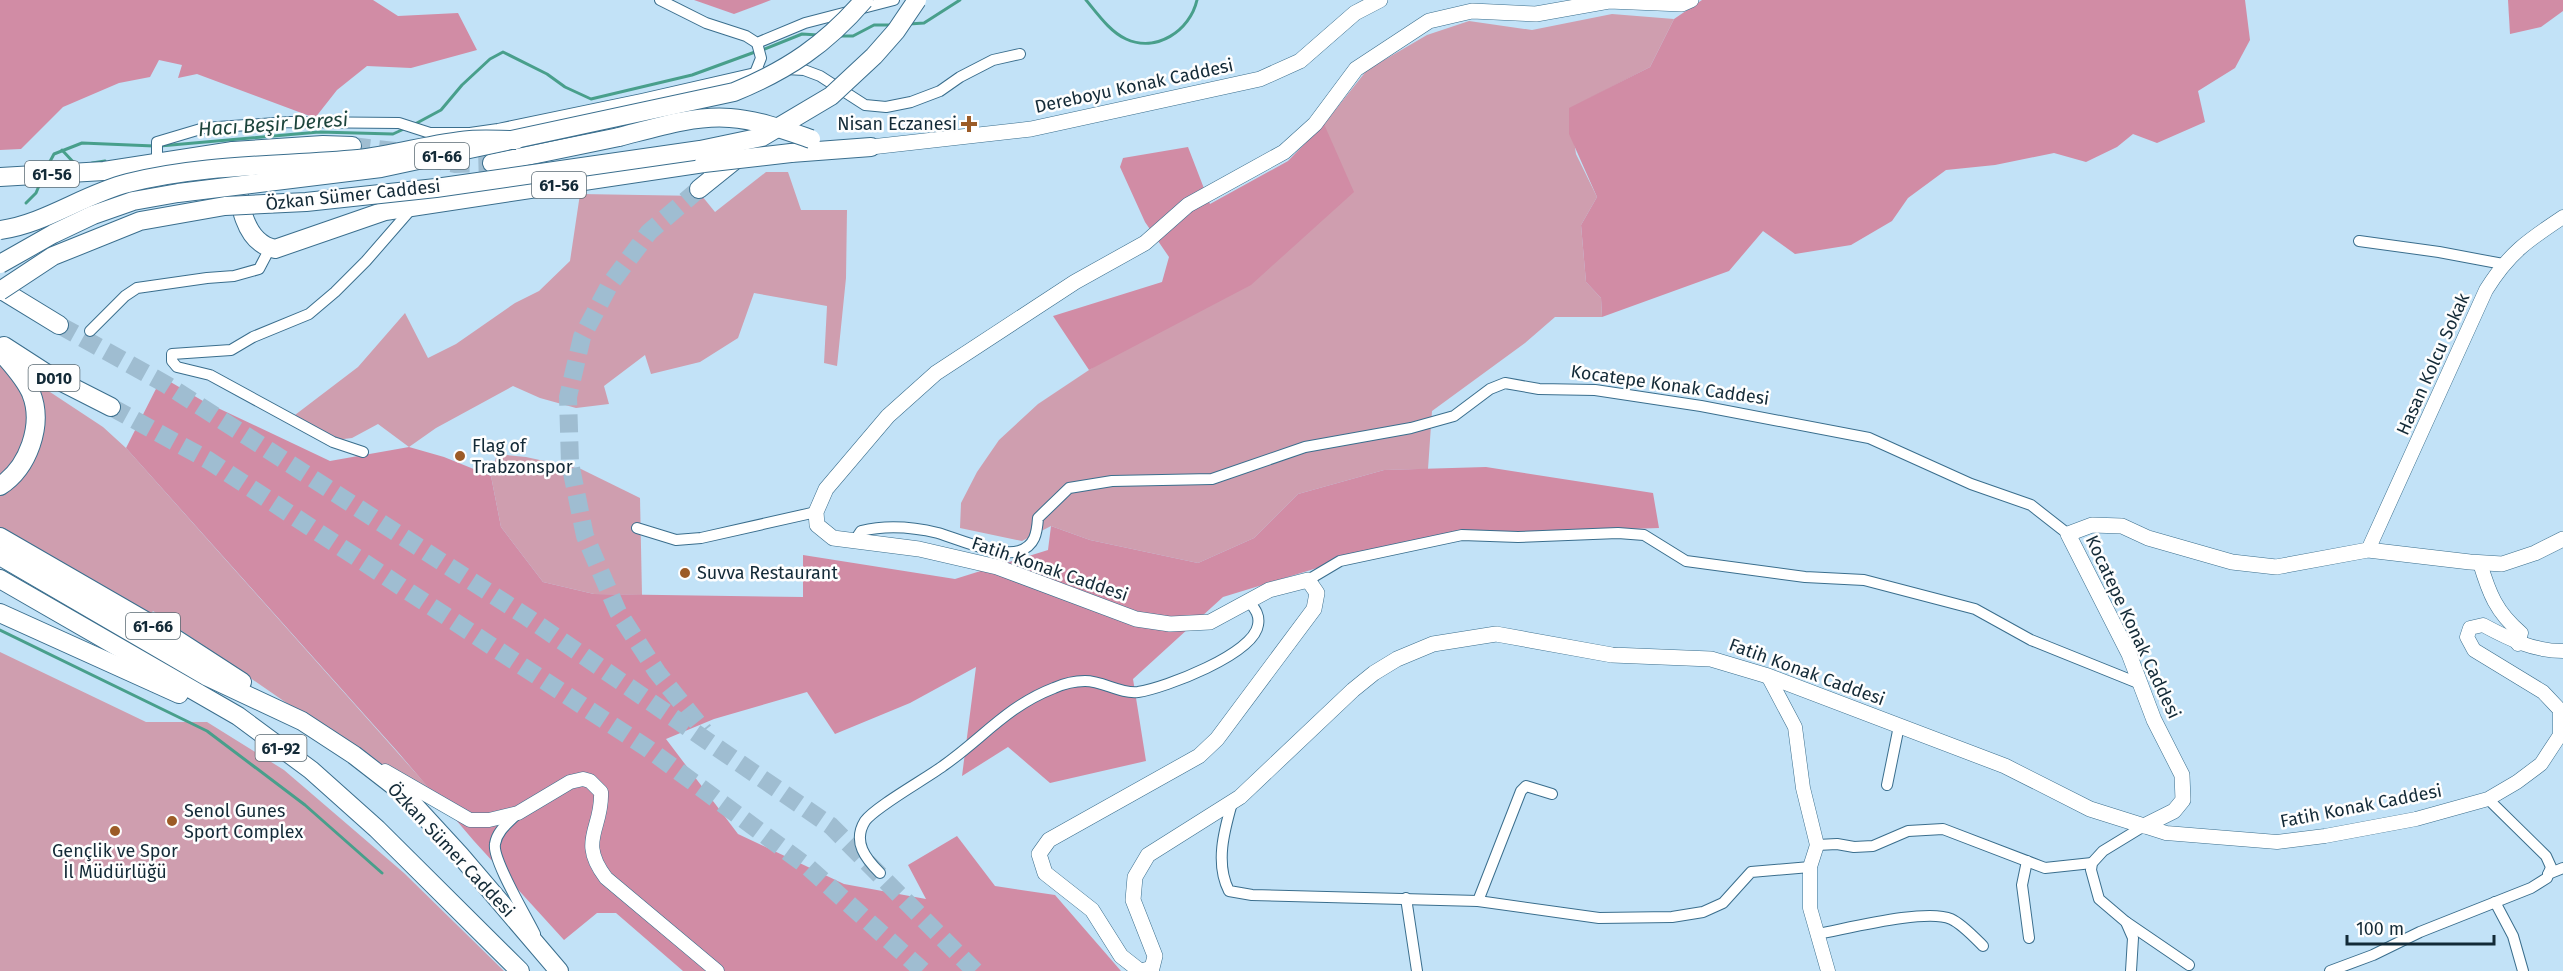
<svg xmlns="http://www.w3.org/2000/svg" width="2563" height="971" viewBox="0 0 2563 971" font-family="'Fira Sans',sans-serif">
  <style>
    .green { fill: #cf9eaf }
    .forest { fill: #d18ca5 }
    .lines { fill: none; stroke-linecap: round; stroke-linejoin: round }
    .stream { stroke: #489f8b; stroke-width: 3 }
    .primary-tunnel { stroke: #9fbdd1; stroke-width: 18; stroke-dasharray: 18 9; stroke-linecap: butt }
    .trunk-tunnel { stroke: #9fbdd1; stroke-width: 18; stroke-dasharray: 18 9; stroke-linecap: butt }
    .minor-casing { stroke: #3a6e8d; stroke-width: 12 }
    .tertiary-casing { stroke: #3a6e8d; stroke-width: 15 }
    .secondary-casing { stroke: #3a6e8d; stroke-width: 16 }
    .primary-casing { stroke: #3a6e8d; stroke-width: 20 }
    .trunk-casing { stroke: #3a6e8d; stroke-width: 20 }
    .minor { stroke: #fff; stroke-width: 10 }
    .tertiary { stroke: #fff; stroke-width: 14 }
    .secondary { stroke: #fff; stroke-width: 15 }
    .primary { stroke: #fff; stroke-width: 18 }
    .trunk { stroke: #fff; stroke-width: 18 }
    .primary-bridge-casing { stroke: #3a6e8d; stroke-width: 20; stroke-linecap: butt }
    .trunk-bridge-casing { stroke: #3a6e8d; stroke-width: 20; stroke-linecap: butt }
    .primary-bridge { stroke: #fff; stroke-width: 18 }
    .trunk-bridge { stroke: #fff; stroke-width: 18 }
    .poi-dot { fill: #9c5b26; stroke: #fefefe; stroke-width: 2 }
    .labels { text-anchor: middle; stroke-width: 5; stroke-linejoin: round; paint-order: stroke }
    .shield { fill: #fefefe; stroke: #5a6a73; stroke-width: 1.5 }
    .shield-label { font-size: 16px; font-weight: bold; fill: #132a37 }
    .street-label { font-size: 18px; fill: #132a37; stroke: #fefefe }
    .poi-label { font-size: 18px; fill: #132a37; stroke: #fefefe; text-anchor: start }
    .water-label { font-size: 20px; font-style: italic; fill: #1c443b; stroke: #fefefe }
  </style>
  <rect width="100%" height="100%" fill="#c2e2f7"/>
  <g class="green">
    <path d="M1612,14L1674,19L1650,67L1569,109L1576,154L1597,197L1581,225L1586,282L1601,298L1602,317H1555L1525,343L1432,411L1428,469L1384,470L1298,494L1254,538L1198,563L1090,540L1051,526L1022,541L960,528L961,503L977,472L999,440L1038,404L1107,358L1324,124L1367,70L1427,35L1469,21L1532,30Z"/>
    <path d="M766,172H788L801,210H847L846,278L837,366L824,363L827,306L754,293L738,338L700,362L651,374L645,355L604,386L609,404L576,408L540,398L513,386L436,428L409,447L378,424L352,438L335,440L291,418L358,367L405,313L428,358L456,344L515,303L539,291L570,261L580,194L702,196L715,212Z"/>
    <path d="M0,359L103,427L126,448L430,789L359,753L153,611L142,627L0,543Z"/>
    <path d="M497,454L526,457L581,469L640,498L642,595L594,594L543,582L501,527L491,476Z"/>
    <path d="M0,652L146,722H207L284,770L404,873L504,971H0Z"/>
  </g>
  <g class="forest">
    <path d="M0,0H373L398,16L458,13L477,50L411,68L367,66L337,90L315,118L197,74L178,78L182,65L159,60L150,77L119,83L63,107L21,149L0,150Z"/>
    <path d="M694,0H771L734,14Z"/>
    <path d="M1702,0H2245L2250,40L2235,68L2198,91L2205,122L2157,143L2133,134L2117,147L2086,162L2054,153L1995,165L1946,170L1908,198L1892,221L1851,245L1795,254L1763,231L1729,271L1602,317L1601,298L1586,282L1581,225L1597,197L1569,134V108L1650,67L1674,19Z"/>
    <path d="M2508,0H2563V11L2541,27L2510,34Z"/>
    <path d="M1324,124L1354,192L1251,285L1089,370L1053,316L1162,282L1169,257L1145,222L1120,167L1123,158L1188,147L1210,204L1288,161Z"/>
    <path d="M162,377L203,401L330,461L409,447L444,457L491,476L501,527L543,582L594,594L803,597V555L955,579L1048,550L1051,526L1090,540L1198,563L1254,538L1298,494L1384,470L1486,467L1653,493L1659,528L1462,535L1340,561L1223,597L1133,679L1146,761L1050,783L1008,747L962,776L976,667L910,703L835,734L807,692L714,719L666,739L738,834L844,884L926,899L908,865L957,836L995,886L1055,895L1121,971H683L616,913H597L564,940L474,841L397,751L126,448Z"/>
  </g>
  <g class="lines">
    <g class="stream">
      <path d="M1086,0C1097,13 1110,32 1126,39C1156,53 1190,31 1197,0"/>
      <path d="M909,24L924,23L960,0"/>
      <path d="M840,36H853L874,25H893"/>
      <path d="M762,50L802,34L818,35"/>
      <path d="M415,124L441,110L462,85L490,59L503,52L547,74L565,87L591,99L692,75L755,52"/>
      <path d="M160,146L319,132L393,134L406,128"/>
      <path d="M62,150L76,165"/>
      <path d="M92,163L105,161"/>
      <path d="M47,167L54,154L82,143L154,146"/>
      <path d="M26,203L36,193L41,181"/>
      <path d="M0,630L207,731L305,805L382,873"/>
    </g>
    <g class="primary-tunnel">
      <path d="M352,146L395,151"/>
      <path d="M425,158L455,164L492,163"/>
    </g>
    <g class="trunk-tunnel">
      <path d="M699,189L649,232L610,284L582,337L568,397L570,463L585,536L618,612L657,672L704,731"/>
      <path d="M59,325L167,385L259,444L527,617L831,826L975,971"/>
      <path d="M111,407L208,460L647,748L808,867L923,971"/>
    </g>
    <g class="minor-casing">
      <g id="minor">
        <path d="M660,0L706,23L746,36L757,43L805,23L894,0"/>
        <path d="M757,43L761,58L755,73L761,72"/>
        <path d="M786,69L804,70L820,76L865,105L886,107L911,102L940,91L960,77L993,60L1020,54"/>
        <path d="M157,163V142L204,128L290,122L399,123L430,133H470L498,129L642,99L755,73"/>
        <path d="M2359,241L2439,252L2503,264"/>
        <path d="M90,331L125,296L137,288L207,278L234,276L259,269L270,248"/>
        <path d="M363,452L333,442L210,375L177,367L172,361V354L231,350L253,337L309,314L335,292L366,261L413,207"/>
        <path d="M637,528L676,540L701,538L816,512"/>
        <path d="M855,540L861,531C886,525 913,527 938,533C958,539 999,557 1019,551C1035,546 1037,533 1038,518L1069,488L1112,481L1212,479L1305,447L1411,428L1454,416L1490,389L1505,383L1539,389L1595,390L1701,406L1869,438L1971,484L2031,505L2068,534"/>
        <path d="M1308,580L1340,561L1462,535L1518,537L1618,533L1644,535L1686,561L1805,577L1864,580L1975,609L2031,640L2138,683"/>
        <path d="M1887,785L1899,726"/>
        <path d="M1232,803C1224,831 1215,864 1229,891L1252,895L1478,901L1599,918L1672,917L1703,912L1723,903L1751,872L1810,867"/>
        <path d="M517,814C508,823 497,831 495,844C492,860 527,917 535,934"/>
        <path d="M1817,845L1837,844L1854,847L1873,846L1908,831L1943,829L2045,868L2092,863"/>
        <path d="M2027,861L2022,885L2029,938"/>
        <path d="M880,873C866,859 852,842 865,821C875,807 927,778 943,766C982,739 1007,706 1054,688C1063,684 1076,681 1085,681C1103,681 1120,694 1138,692C1165,688 1254,654 1258,625C1260,615 1255,609 1249,601"/>
        <path d="M2548,874L2563,868"/>
        <path d="M1406,898L1417,971"/>
        <path d="M1478,901L1521,791L1526,786L1552,794"/>
        <path d="M2495,902L2513,936L2523,971"/>
        <path d="M2126,922L2189,965"/>
        <path d="M1817,934C1846,929 1926,908 1951,919C1962,924 1974,937 1983,946"/>
        <path d="M2131,971L2133,938L2126,922L2099,899L2091,870L2092,863L2103,851L2144,826"/>
        <path d="M2330,971L2373,955L2420,932L2531,888L2547,878L2551,867L2546,856L2488,799"/>
      </g>
    </g>
    <g class="tertiary-casing">
      <g id="tertiary">
        <path d="M2368,550L2486,290C2509,253 2527,241 2563,217"/>
        <path d="M2480,563C2489,593 2496,612 2521,633L2518,644"/>
        <path d="M1768,676L1795,727L1803,788L1817,845L1810,867V908L1828,971"/>
        <path d="M385,771L470,820H489L518,813L570,782L583,779L590,781L601,792C603,829 577,840 606,878L717,971"/>
        <path d="M2144,826L2166,833L2277,842L2325,836L2416,819L2488,799L2517,782L2541,764L2560,735V710L2543,692L2474,650L2467,637L2470,628L2483,625C2509,639 2533,651 2563,651"/>
      </g>
    </g>
    <g class="secondary-casing">
      <g id="secondary">
        <path d="M871,147L1031,129L1260,79L1300,61L1355,13L1380,0"/>
        <path d="M1140,971L1121,956L1092,910L1045,873L1039,854L1049,840L1199,756L1217,739L1314,609L1317,593L1308,580L1269,590L1210,622L1170,624L1136,619L997,567L919,549L833,538L817,525L816,512L826,489L888,416L936,373L1075,282L1145,243L1188,205L1284,152L1315,124L1356,69L1429,21L1472,11L1536,14L1609,1L1682,4L1691,0"/>
        <path d="M1142,971L1152,968L1155,956L1133,900L1135,877L1148,855L1240,797L1353,690L1374,673L1397,659L1433,644L1496,634L1612,655L1711,659L1768,676L2005,766L2090,809L2144,826L2174,811L2183,800L2182,775L2154,720L2129,654L2068,534L2092,525L2122,526L2148,538L2232,562L2276,567L2368,550L2470,562L2502,564L2535,553L2563,539"/>
      </g>
    </g>
    <g class="primary-casing">
      <g id="primary">
        <path d="M233,151C238,183 237,242 275,249L385,211L704,163"/>
        <path d="M791,153L871,147"/>
        <path d="M492,163L619,137"/>
        <path d="M0,177L104,171L233,151L323,145L352,146"/>
        <path d="M0,537L168,634L242,682"/>
        <path d="M0,556L206,676L302,721L354,755L403,793L460,855L559,971"/>
        <path d="M0,579L238,716L311,770L377,829L520,971"/>
        <path d="M0,613L179,694"/>
      </g>
    </g>
    <g class="trunk-casing">
      <g id="trunk">
        <path d="M699,189L740,156"/>
        <path d="M0,289L59,325"/>
        <path d="M4,346L52,377L111,407"/>
        <path d="M0,351C11,364 24,377 31,393C44,425 28,468 0,486"/>
      </g>
    </g>
    <use href="#minor" class="minor"/>
    <use href="#tertiary" class="tertiary"/>
    <use href="#secondary" class="secondary"/>
    <use href="#primary" class="primary"/>
    <use href="#trunk" class="trunk"/>
    <g class="primary-bridge-casing">
      <g id="primary-bridge">
        <path d="M619,137C654,128 694,115 730,118C758,120 785,130 811,139"/>
        <path d="M704,163L791,153"/>
        <path d="M0,264L53,234L93,215L133,201L178,193L381,168L734,92C788,70 826,44 864,0"/>
        <path d="M0,291L53,256L140,221L225,206L306,202L436,188L700,150L762,137L831,96L874,56L896,31L917,0"/>
      </g>
    </g>
    <g class="trunk-bridge-casing">
      <path id="trunk-bridge" d="M0,230C45,224 84,194 128,183C203,164 281,166 358,159C396,155 433,143 470,140C485,139 501,140 516,140"/>
    </g>
    <use href="#primary-bridge" class="primary-bridge"/>
    <use href="#trunk-bridge" class="trunk-bridge"/>
  </g>
  <g class="poi-dot">
    <path d="M966 115h6v6h6v6h-6v6h-6v-6h-6v-6h6z"/>
    <circle cx="460" cy="456" r="6"/>
    <circle cx="685" cy="573" r="6"/>
    <circle cx="172" cy="821" r="6"/>
    <circle cx="115" cy="831" r="6"/>
  </g>
  <g class="labels">
    <g class="shield">
      <rect x="415" y="143" width="54" height="26" rx="4.5"/>
      <rect x="25" y="161" width="54" height="26" rx="4.5"/>
      <rect x="532" y="172" width="54" height="26" rx="4.5"/>
      <rect x="28.5" y="365" width="51" height="26" rx="4.5"/>
      <rect x="126" y="613" width="54" height="26" rx="4.5"/>
      <rect x="255.5" y="735" width="51" height="26" rx="4.5"/>
    </g>
    <g class="shield-label">
      <text x="442" y="162">61-66</text>
      <text x="52" y="180">61-56</text>
      <text x="559" y="191">61-56</text>
      <text x="54" y="384">D010</text>
      <text x="153" y="632">61-66</text>
      <text x="281" y="754">61-92</text>
    </g>
    <g class="street-label">
      <text transform="translate(1134 86) rotate(-12)" y="6">Dereboyu Konak Caddesi</text>
      <text transform="translate(353 195) rotate(-6)" y="6">Özkan Sümer Caddesi</text>
      <text transform="translate(2433 364) rotate(-66)" y="6">Hasan Kolcu Sokak</text>
      <text transform="translate(1670 385) rotate(8)" y="6">Kocatepe Konak Caddesi</text>
      <text transform="translate(1050 569) rotate(19)" y="6">Fatih Konak Caddesi</text>
      <text transform="translate(2133 627) rotate(65)" y="6">Kocatepe Konak Caddesi</text>
      <text transform="translate(1807 672) rotate(20)" y="6">Fatih Konak Caddesi</text>
      <text transform="translate(2361 806) rotate(-11)" y="6">Fatih Konak Caddesi</text>
      <text transform="translate(451 850) rotate(47)" y="6">Özkan Sümer Caddesi</text>
    </g>
    <g class="poi-label">
      <text x="957" y="130" text-anchor="end">Nisan Eczanesi</text>
      <text x="472" y="452">Flag of<tspan x="472" dy="21">Trabzonspor</tspan></text>
      <text x="697" y="579">Suvva Restaurant</text>
      <text x="184" y="817">Senol Gunes<tspan x="184" dy="21">Sport Complex</tspan></text>
      <text x="115" y="857" text-anchor="middle">Gençlik ve Spor<tspan x="115" dy="21">İl Müdürlüğü</tspan></text>
    </g>
    <g class="water-label">
      <text transform="translate(273 124) rotate(-4)" y="7">Hacı Beşir Deresi</text>
    </g>
  </g>
  <path d="M2347 935v9h147v-9" fill="none" stroke="#132a37" stroke-width="3"/>
  <text x="2356" y="935" font-size="18" fill="#132a37" stroke="#fefefe" stroke-width="4.5" paint-order="stroke">100 m</text>
</svg>
